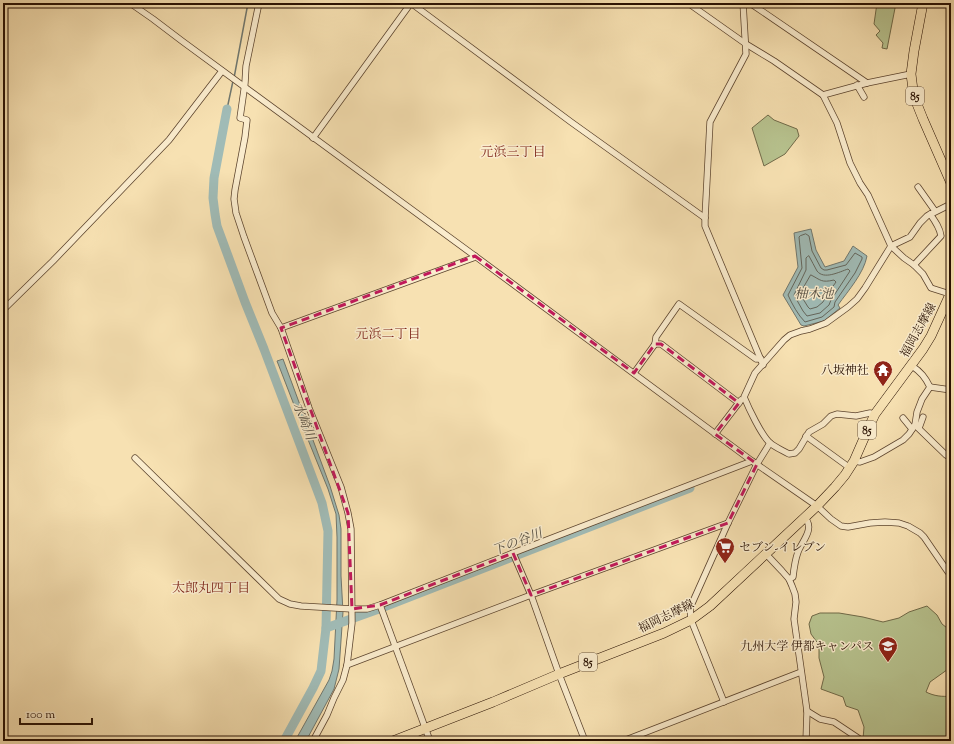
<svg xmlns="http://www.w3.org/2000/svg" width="954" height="744" viewBox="0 0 954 744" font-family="'Sorts Mill Goudy','Noto Serif JP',serif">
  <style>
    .green { fill: #b8c490; stroke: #706a49 }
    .water { fill: #a0bbb6; stroke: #70776e }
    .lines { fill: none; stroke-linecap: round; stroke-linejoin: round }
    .shore { stroke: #64665c; stroke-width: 1 }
    .stream { stroke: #70776e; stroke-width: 1.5 }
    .river { stroke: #a0bbb6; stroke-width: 9 }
    .minor-casing { stroke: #5c442e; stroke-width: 7 }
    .primary-casing { stroke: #281002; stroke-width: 10 }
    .minor { stroke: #faeccd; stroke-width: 5.5 }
    .primary { stroke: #f7e1b2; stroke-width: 9 }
    .marked { fill: none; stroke: #c2185b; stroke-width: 3; stroke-dasharray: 8 5; stroke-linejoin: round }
    .labels { text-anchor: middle; stroke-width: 3; stroke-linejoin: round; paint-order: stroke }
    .shield { fill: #faeccd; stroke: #67523f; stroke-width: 1 }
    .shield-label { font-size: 11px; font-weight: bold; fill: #281002 }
    .street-label { font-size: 12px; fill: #281002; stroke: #faeccd }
    .poi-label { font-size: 12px; fill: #281002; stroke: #faeccd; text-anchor: end }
    .neighbourhood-label { font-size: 13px; fill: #7a1f14; stroke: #faeccd }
    .water-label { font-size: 13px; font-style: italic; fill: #524c41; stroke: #faeccd }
  </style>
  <rect width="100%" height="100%" fill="#f7e1b2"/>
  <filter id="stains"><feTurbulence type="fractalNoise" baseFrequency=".005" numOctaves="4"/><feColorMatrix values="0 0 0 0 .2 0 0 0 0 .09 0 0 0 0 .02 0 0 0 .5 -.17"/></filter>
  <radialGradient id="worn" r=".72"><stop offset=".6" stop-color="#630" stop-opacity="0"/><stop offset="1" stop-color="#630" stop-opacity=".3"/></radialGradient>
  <g class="green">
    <path d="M877,3H896L887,49L882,48L883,43L876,35L880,31L874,24Z"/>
    <path d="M768,115L774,120L797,129L799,136L785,154L764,166L752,128Z"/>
    <path d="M927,606L937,615L942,624L951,631V667L930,682L926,692C934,696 942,697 951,696V741H866L863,739L864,727L858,710L846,706L843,697L821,689L824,677L819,658V645L811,634L809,624L812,616L820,613H839L863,617L883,622L899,618L909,612Z"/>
  </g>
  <g class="water">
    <path d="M811,229L816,250L825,267L844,261L853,246L867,256C864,273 848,291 838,305L840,308L824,321L804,326L801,325L783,295L798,267L794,233Z"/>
    <path d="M283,359L330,486L339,515L341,529V576L343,612L339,669L334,689L306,741H295L329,680L332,671L334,659L337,600V537L336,514L328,489L296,410L277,361Z"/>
  </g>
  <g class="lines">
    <g class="shore">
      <path d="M806,234L809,236L812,251L821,268L824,270H827L846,265L855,253L862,257V259L855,273L835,302L834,307L822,317L805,322C798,315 792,304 788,295L802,268L799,237L800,236Z"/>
      <path d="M809,256C812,261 814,266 817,271C824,280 839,272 848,269L850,271L831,300L829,305L820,313L807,316L803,311L794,295L806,270V258L807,257Z"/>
      <path d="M811,275C821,280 821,283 834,280L836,282L826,296L823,302L817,307L810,309L808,307L800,294Z"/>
    </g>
    <g class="stream">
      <path d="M234,78L248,3"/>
      <path d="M227,109L233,81"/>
    </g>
    <g class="river">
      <path d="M227,109L214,178L213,198L215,214L217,226L245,302L264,349L322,503L328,531L326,628L321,671L313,688L284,741"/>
      <path d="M326,628L376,610L690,488"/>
    </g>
    <g class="minor-casing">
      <g id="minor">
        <path d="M130,3L153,19L182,41L475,256L752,461L817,506L831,519L841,526L848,527L870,523L885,522L899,523L908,526L920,533L924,537L948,572L951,573"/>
        <path d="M259,3L246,66L245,83L240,118L247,120L245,137L235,190L234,199L236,213L244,237L272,313L281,328L309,408L341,487L348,513L351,529L352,623L347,665L343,680L334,698L327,715L313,741"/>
        <path d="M411,3L571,122L705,218"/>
        <path d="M688,3L746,44L774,61L823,95L837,123L850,163L860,183L868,195L891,246L904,258L914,265L923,274L931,288L950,294"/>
        <path d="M743,3L746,54L710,122L705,218V226L763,365"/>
        <path d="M750,3L867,83"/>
        <path d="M857,85L864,97"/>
        <path d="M823,95L867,83L911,74"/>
        <path d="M313,138L411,3"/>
        <path d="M918,187L935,211"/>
        <path d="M914,265L941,236C940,228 935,221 930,214"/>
        <path d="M3,310L53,261L169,140L222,71"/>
        <path d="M281,328L473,258L475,256"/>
        <path d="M655,344H661L739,403"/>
        <path d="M634,373L655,344L656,337L679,304L756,359H761"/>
        <path d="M930,387L951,390"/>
        <path d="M875,414L870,413L856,416L837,414L831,416L823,424L809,432L799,449L795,453L789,454C782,450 774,447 769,442C761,434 749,409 744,397L755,373L784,340L790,335L801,331L810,329L826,323L848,307L857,299L865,288L891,246L910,237L920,223L927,216L951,204"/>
        <path d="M903,418L912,429"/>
        <path d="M915,425L946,455L951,458"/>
        <path d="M919,428L923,417"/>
        <path d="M715,434L741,400"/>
        <path d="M806,436L850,468"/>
        <path d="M135,458L279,599L290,604L301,606L352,609H367L380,605L513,553L752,461"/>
        <path d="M854,461L860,462L874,457L903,440L909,434L915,425L917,412L922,399L930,387C925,377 921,372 912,366"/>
        <path d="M513,553L531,595L559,674L585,741"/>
        <path d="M766,554L782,571L789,579L792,586L795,594L796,602L794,619L807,711L806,741"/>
        <path d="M789,579L793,577C794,568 795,560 798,552C802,541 815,529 805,518"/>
        <path d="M380,605L430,741"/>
        <path d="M347,665L531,595L728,523"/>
        <path d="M724,702L691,620L690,608L728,523L757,464L770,443"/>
        <path d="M807,711L820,719L834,722L861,740"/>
        <path d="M623,741L801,672"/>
      </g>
    </g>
    <g class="primary-casing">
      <g id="primary">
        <path d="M923,3L914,51L911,74L913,90L917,104L923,119L951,183"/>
        <path d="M393,741L493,702L559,674L664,633L691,620L710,606L817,506L835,487L845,475L854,461L868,429L875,414L923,349L931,336L951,292"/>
      </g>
    </g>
    <use href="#minor" class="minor"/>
    <use href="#primary" class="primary"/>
  </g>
  <path class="marked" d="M475,256L634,373L655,344H661L739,403L715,434L757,464L728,523L531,595L513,553L380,605L352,609L348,513L281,328Z"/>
  <defs>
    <g id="temple-pin" transform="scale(1)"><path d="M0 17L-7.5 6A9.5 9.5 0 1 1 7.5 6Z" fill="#8f2418" stroke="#faeccd"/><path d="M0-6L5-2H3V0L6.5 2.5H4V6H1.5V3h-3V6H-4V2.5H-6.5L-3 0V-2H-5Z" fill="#fff"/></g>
    <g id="supermarket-pin" transform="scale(1)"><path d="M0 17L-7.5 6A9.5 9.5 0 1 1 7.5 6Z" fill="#8f2418" stroke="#faeccd"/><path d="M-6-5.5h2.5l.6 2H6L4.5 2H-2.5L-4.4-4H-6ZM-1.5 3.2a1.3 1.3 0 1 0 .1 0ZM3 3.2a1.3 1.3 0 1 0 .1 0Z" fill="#fff"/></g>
    <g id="university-pin" transform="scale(1)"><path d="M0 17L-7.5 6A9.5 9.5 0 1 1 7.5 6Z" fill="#8f2418" stroke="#faeccd"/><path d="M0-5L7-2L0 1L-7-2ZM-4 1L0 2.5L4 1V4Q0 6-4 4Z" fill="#fff"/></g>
  </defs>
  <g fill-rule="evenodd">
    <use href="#temple-pin" x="883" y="370"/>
    <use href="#supermarket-pin" x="725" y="547"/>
    <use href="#university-pin" x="888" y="646"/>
  </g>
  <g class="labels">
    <g class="shield">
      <rect x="906" y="87" width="18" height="18" rx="3"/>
      <rect x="858" y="421" width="18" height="18" rx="3"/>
      <rect x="579" y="653" width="18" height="18" rx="3"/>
    </g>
    <g class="shield-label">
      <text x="915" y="100">85</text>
      <text x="867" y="434">85</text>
      <text x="588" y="666">85</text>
    </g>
    <g class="street-label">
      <text transform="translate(918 330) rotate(-61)" y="4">福岡志摩線</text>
      <text transform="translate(666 616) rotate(-26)" y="4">福岡志摩線</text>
    </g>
    <g class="poi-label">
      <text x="869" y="374">八坂神社</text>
      <text x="739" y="551" text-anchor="start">セブン-イレブン</text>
      <text x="874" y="650">九州大学 伊都キャンパス</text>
    </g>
    <g class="neighbourhood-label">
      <text x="513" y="156">元浜三丁目</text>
      <text x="388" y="338">元浜二丁目</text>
      <text x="211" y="592">太郎丸四丁目</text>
    </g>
    <g class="water-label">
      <text x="814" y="298">柚木池</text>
      <text transform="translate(305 421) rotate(69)" y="5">水崎川</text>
      <text transform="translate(517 541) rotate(-21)" y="5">下の谷川</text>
    </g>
  </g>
  <rect width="954" height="744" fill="none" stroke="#f7e1b2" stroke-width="16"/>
  <rect x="4" y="4" width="946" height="736" fill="none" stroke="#281002" stroke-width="2"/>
  <rect x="8" y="8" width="938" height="728" fill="none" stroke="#281002"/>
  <path d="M20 718v6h72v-6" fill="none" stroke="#281002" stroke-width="2"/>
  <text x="26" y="718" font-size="12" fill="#281002" stroke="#faeccd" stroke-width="3" paint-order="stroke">100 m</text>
  <rect width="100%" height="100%" filter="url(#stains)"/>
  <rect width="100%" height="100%" fill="url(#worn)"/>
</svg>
